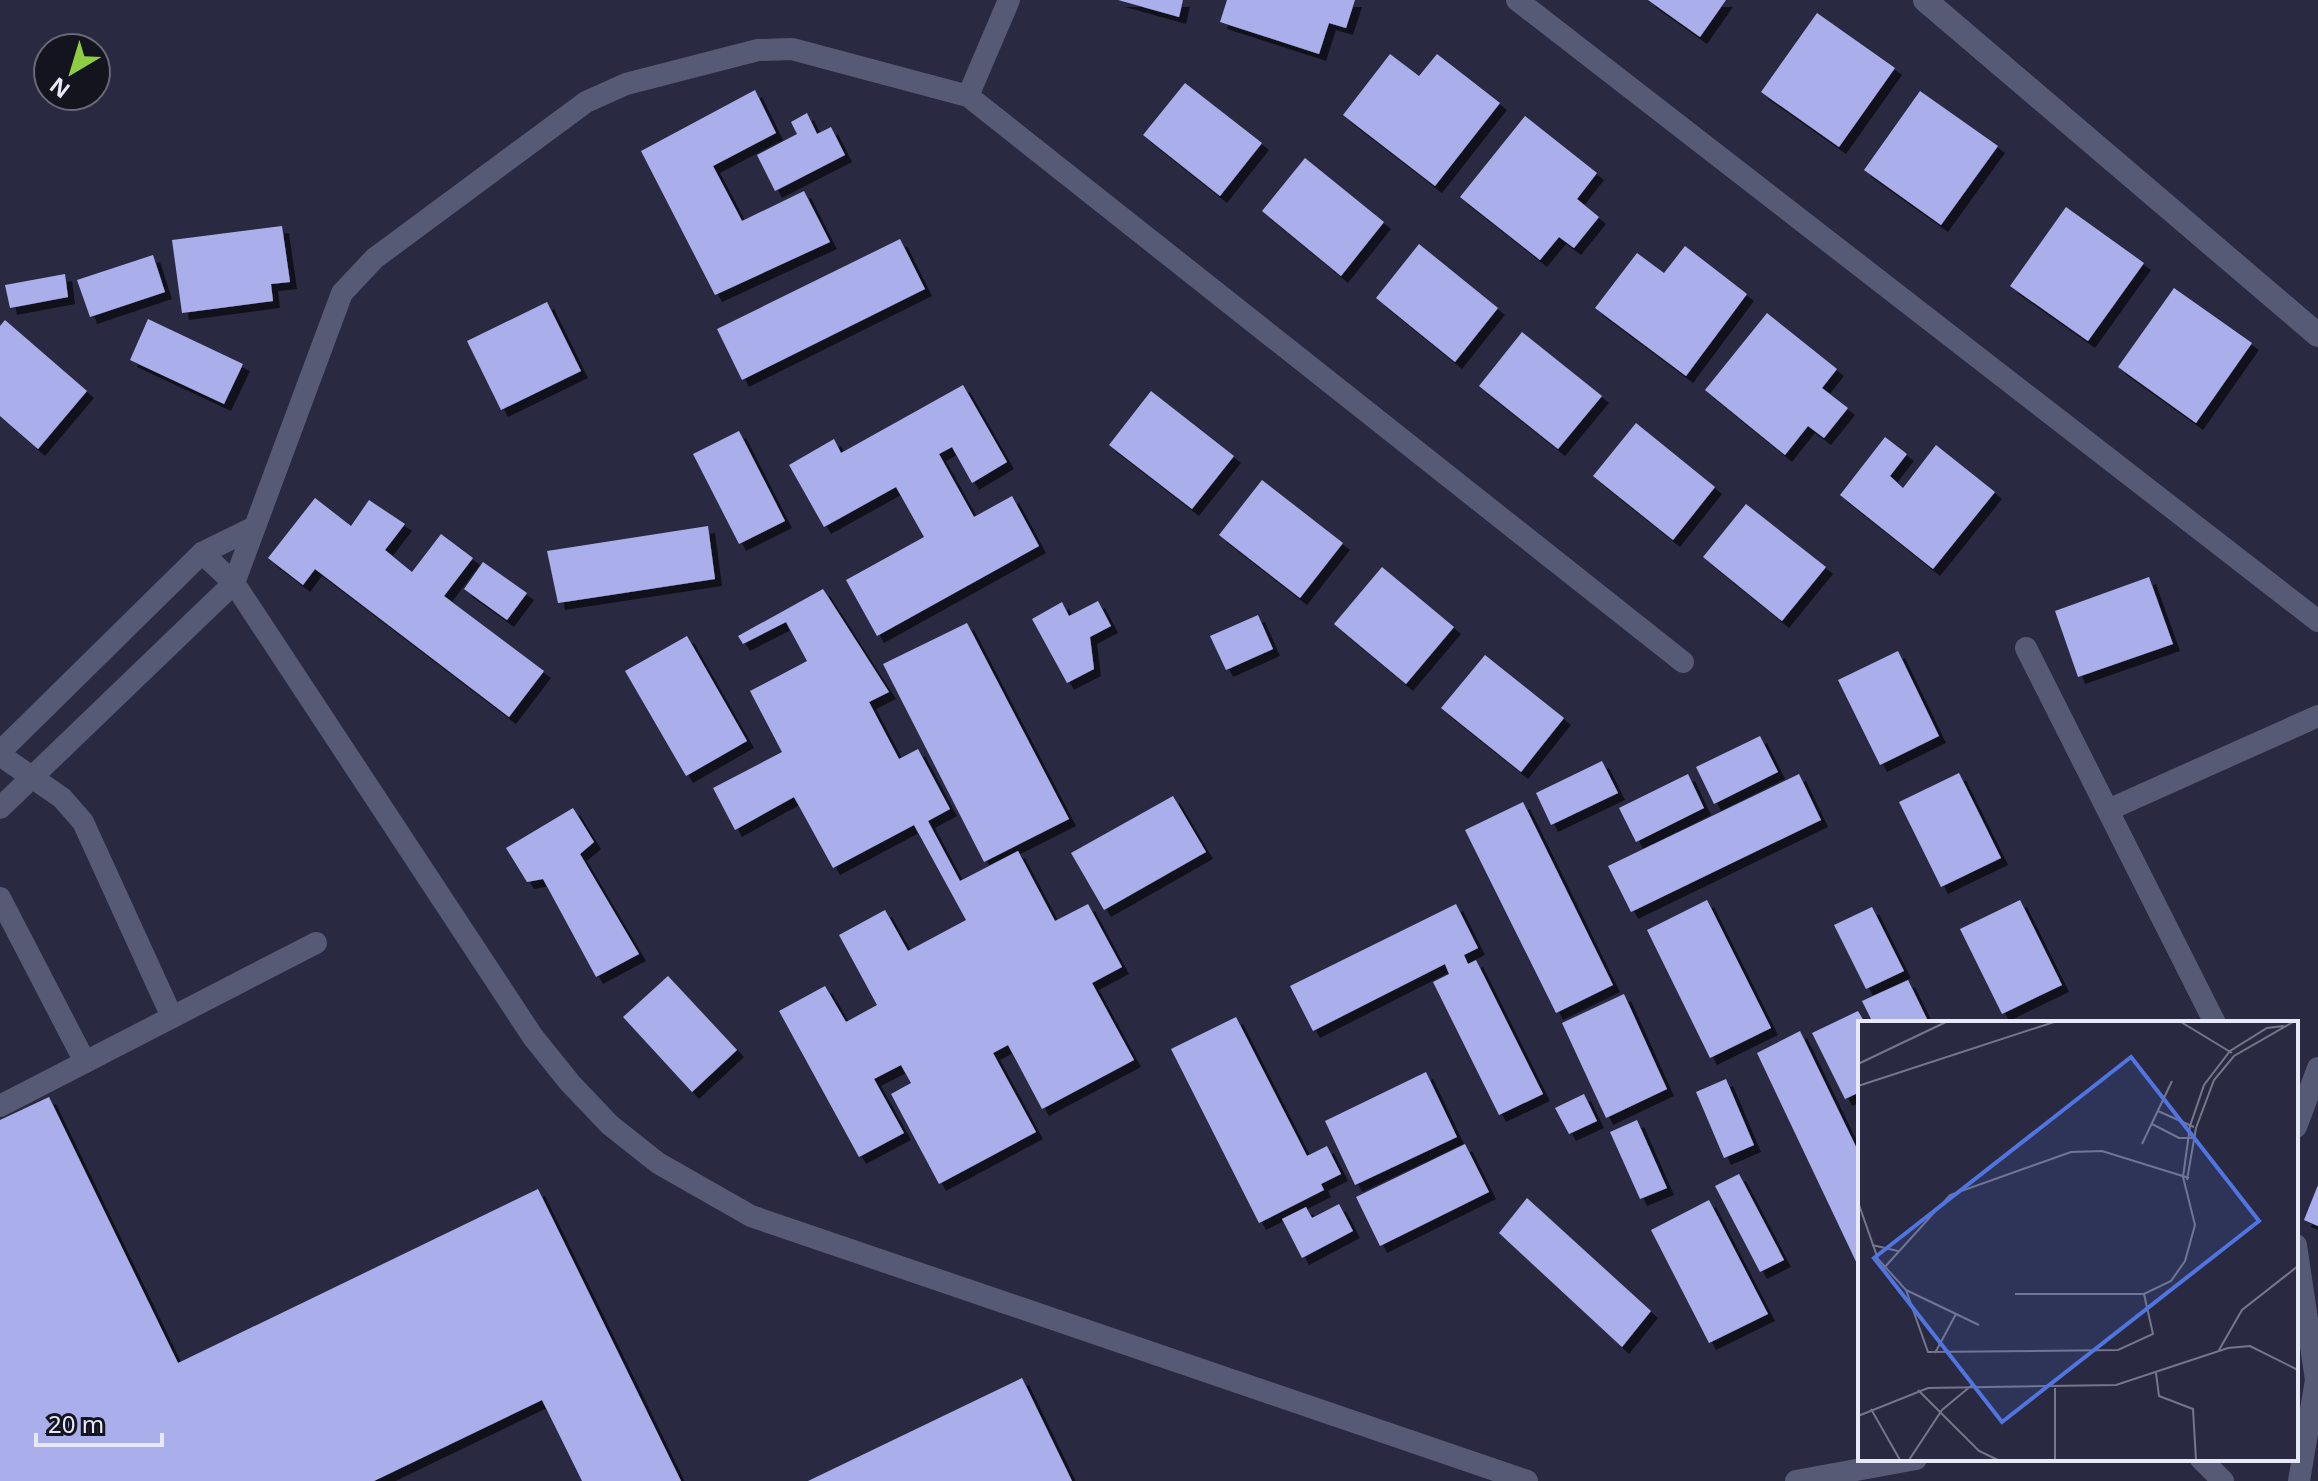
<svg xmlns="http://www.w3.org/2000/svg" width="2318" height="1481" viewBox="0 0 2318 1481" font-family="'Noto Sans',sans-serif">
  <style>
    .building { fill: #aaafeb; filter: url(#shadow) }
    .lines { fill: none; stroke-linecap: round; stroke-linejoin: round }
    .lane { stroke: #575a74; stroke-width: 22 }
    .street { stroke: #575a74; stroke-width: 24 }
    .inset-road { fill: none; stroke: #75768a; stroke-width: 2 }
    .view { fill: #5074e0; fill-opacity: 0.15; stroke: #5074e0; stroke-width: 4 }
    .inset-edge { fill: none; stroke: #e7e8f8; stroke-width: 4 }
  </style>
  <defs>
    <filter id="shadow"><feDropShadow dx="7" dy="7" stdDeviation="0" flood-color="#0009"/></filter>
  </defs>
  <rect width="100%" height="100%" fill="#292a41"/>
  <g class="building">
    <path d="M1118,0H1183L1179,17Z"/>
    <path d="M1227,0H1355L1346,28L1329,23L1319,54L1220,22Z"/>
    <path d="M1648,0H1726L1700,37Z"/>
    <path d="M1817,13L1895,68L1839,147L1761,92Z"/>
    <path d="M1390,54L1419,76L1437,54L1500,103L1435,186L1343,115Z"/>
    <path d="M1185,83L1262,143L1220,196L1143,135Z"/>
    <path d="M755,90L776,133L713,166L742,221L804,191L830,242L715,295L641,151Z"/>
    <path d="M1920,91L1998,146L1941,225L1864,170Z"/>
    <path d="M807,113L817,134L831,127L845,155L775,191L757,155L797,134L791,122Z"/>
    <path d="M1525,116L1597,173L1577,199L1599,217L1574,248L1559,237L1540,260L1460,197Z"/>
    <path d="M1305,158L1384,222L1341,276L1262,211Z"/>
    <path d="M2066,207L2144,263L2088,341L2010,286Z"/>
    <path d="M282,226L290,282L271,284L273,301L182,313L172,240Z"/>
    <path d="M900,239L925,289L742,380L717,329Z"/>
    <path d="M1419,244L1498,308L1455,362L1376,298Z"/>
    <path d="M1685,246L1747,294L1686,376L1595,308L1637,253L1664,273Z"/>
    <path d="M153,255L165,292L90,317L77,280Z"/>
    <path d="M65,274L68,297L10,308L5,285Z"/>
    <path d="M2174,288L2252,343L2196,423L2118,367Z"/>
    <path d="M547,302L581,371L501,410L467,341Z"/>
    <path d="M1767,313L1837,369L1822,388L1848,408L1824,438L1808,426L1785,455L1705,390Z"/>
    <path d="M148,319L243,364L224,404L130,360Z"/>
    <path d="M5,320L87,391L38,449L0,416V326Z"/>
    <path d="M1522,332L1602,396L1558,449L1479,386Z"/>
    <path d="M963,385L1007,462L972,483L952,447L939,454L974,517L1012,496L1039,546L877,636L846,580L924,537L896,487L824,527L789,465L834,439L841,453Z"/>
    <path d="M1151,391L1234,456L1192,509L1109,445Z"/>
    <path d="M1636,423L1715,487L1673,540L1593,476Z"/>
    <path d="M739,431L785,521L739,544L693,454Z"/>
    <path d="M1885,437L1907,454L1890,476L1903,488L1936,445L1995,492L1933,569L1840,495Z"/>
    <path d="M1262,480L1343,543L1300,598L1219,535Z"/>
    <path d="M315,498L351,526L369,500L405,524L385,550L412,572L441,534L473,558L444,596L544,671L509,717L315,569L303,585L268,558Z"/>
    <path d="M1746,504L1826,567L1782,621L1703,557Z"/>
    <path d="M708,526L715,579L558,603L547,551Z"/>
    <path d="M483,562L527,593L507,620L464,589Z"/>
    <path d="M1382,567L1454,627L1406,684L1334,624Z"/>
    <path d="M2149,577L2173,644L2078,677L2055,611Z"/>
    <path d="M823,589L889,692L869,702L899,759L918,749L950,809L928,821L960,881L1018,851L1055,921L1088,904L1122,967L1092,983L1134,1060L1042,1109L1008,1045L993,1053L1036,1132L939,1184L891,1094L911,1083L901,1065L874,1079L904,1133L859,1157L779,1011L825,986L846,1022L877,1005L839,935L885,910L908,951L966,920L914,825L833,868L794,797L735,830L713,788L782,752L750,691L807,661L786,622L743,644L738,636Z"/>
    <path d="M1098,601L1111,626L1090,637L1094,669L1067,683L1032,619L1062,602L1069,616Z"/>
    <path d="M1258,615L1273,649L1226,670L1210,636Z"/>
    <path d="M967,623L1069,819L984,862L883,664Z"/>
    <path d="M687,636L747,741L686,776L625,671Z"/>
    <path d="M1898,651L1939,736L1880,765L1838,680Z"/>
    <path d="M1485,655L1564,718L1521,772L1441,708Z"/>
    <path d="M1760,736L1778,772L1714,804L1696,767Z"/>
    <path d="M1602,761L1618,793L1551,825L1536,793Z"/>
    <path d="M1959,773L2001,858L1941,887L1899,802Z"/>
    <path d="M1688,774L1704,808L1636,842L1619,808Z"/>
    <path d="M1799,774L1821,820L1631,912L1608,866Z"/>
    <path d="M1173,796L1206,852L1104,910L1071,853Z"/>
    <path d="M1523,802L1613,985L1556,1013L1465,830Z"/>
    <path d="M573,808L594,842L580,854L639,954L596,977L543,879L527,882L506,848Z"/>
    <path d="M1707,900L1771,1028L1710,1058L1647,930Z"/>
    <path d="M2020,900L2062,985L2002,1014L1960,929Z"/>
    <path d="M1456,904L1478,948L1464,955L1468,964L1476,960L1543,1094L1499,1115L1433,982L1449,974L1445,964L1313,1031L1290,986Z"/>
    <path d="M1872,907L1904,971L1866,989L1834,925Z"/>
    <path d="M668,976L737,1050L692,1092L623,1017Z"/>
    <path d="M1908,980L1929,1023H1873L1862,1001Z"/>
    <path d="M1624,994L1667,1089L1606,1118L1562,1023Z"/>
    <path d="M1858,1011L1865,1023H1860V1092L1845,1099L1812,1033Z"/>
    <path d="M1236,1017L1307,1156L1327,1146L1341,1174L1321,1184L1324,1190L1259,1223L1171,1049Z"/>
    <path d="M1800,1031L1860,1155V1270L1757,1053Z"/>
    <path d="M1426,1072L1457,1137L1355,1185L1325,1121Z"/>
    <path d="M1726,1079L1754,1145L1724,1158L1696,1092Z"/>
    <path d="M1584,1094L1597,1121L1569,1134L1555,1108Z"/>
    <path d="M49,1097L178,1363L538,1189L681,1481H582L542,1400L374,1481H0V1120Z"/>
    <path d="M1637,1120L1667,1188L1640,1199L1610,1132Z"/>
    <path d="M1465,1144L1489,1192L1380,1246L1356,1197Z"/>
    <path d="M1739,1174L1784,1260L1760,1272L1715,1186Z"/>
    <path d="M2318,1185V1226L2304,1220Z"/>
    <path d="M1527,1198L1651,1311L1622,1347L1499,1233Z"/>
    <path d="M1709,1200L1768,1314L1709,1343L1651,1230Z"/>
    <path d="M1339,1204L1353,1231L1302,1258L1282,1219L1306,1207L1312,1218Z"/>
    <path d="M1022,1378L1072,1481H808Z"/>
  </g>
  <g class="lines">
    <g class="lane">
      <path d="M1517,0L2318,621"/>
      <path d="M968,96L1009,0"/>
      <path d="M202,553L234,583L533,1037L570,1083L610,1125L658,1163L751,1216L1527,1481"/>
      <path d="M2026,648L2215,1023"/>
      <path d="M0,752L202,553L253,528"/>
      <path d="M0,755L62,798L83,822L172,1017"/>
      <path d="M0,808L234,583L342,293L375,258L586,102L626,84L758,50L792,49L968,96L1683,662"/>
      <path d="M2108,810L2318,716"/>
      <path d="M0,898L85,1062"/>
      <path d="M0,1106L316,943"/>
      <path d="M2296,1127L2318,1068"/>
      <path d="M2296,1245L2316,1380L2299,1481"/>
      <path d="M2201,1459L2223,1481"/>
      <path d="M1796,1481L1916,1459"/>
    </g>
    <path class="street" d="M1925,0L2318,335"/>
  </g>
  <g transform="translate(1858 1021)">
    <rect width="440" height="440" fill="#292a41"/>
    <path class="inset-road" d="M323,1L374,32M0,43L88,1M0,65L196,1M300,90L336,106M294,103L321,117H335M284,123L314,60M329,159L338,107L356,59L376,35L435,1M0,181L20,238L48,269L70,331L260,329L295,313L286,273M14,224L40,230M25,248L92,174L213,131L244,130L331,157M48,269L121,304M157,273H286L313,260L327,240L337,204L325,156L332,105L346,64L372,30L409,7L426,5M361,329L384,289L440,245M77,332L98,293M298,352L301,375L335,388L338,439M197,367V439M60,369L121,430L140,439M13,388L42,439M0,395L70,367L258,364L370,327L392,325L440,349M51,439L84,389L114,364"/>
    <path class="view" d="M273,36L401,200L144,401L16,237Z"/>
    <rect width="440" height="440" class="inset-edge"/>
  </g>
  <g transform="translate(72 72) rotate(218)"><circle r="38" fill="#13141e" stroke="#686975" stroke-width="2"/>
  <path d="M0-6L14 30L0 20L-14 30Z" fill="#8fcd42"/>
  <text y="-12" font-size="22" font-weight="bold" text-anchor="middle" fill="#e7e8f8">N</text>
  </g>
  <path d="M36 1433v12h126v-12" fill="none" stroke="#e7e8f8" stroke-width="4"/>
  <text x="48" y="1433" font-size="24" fill="#e7e8f8" stroke="#13141e" stroke-width="6" paint-order="stroke">20 m</text>
</svg>
